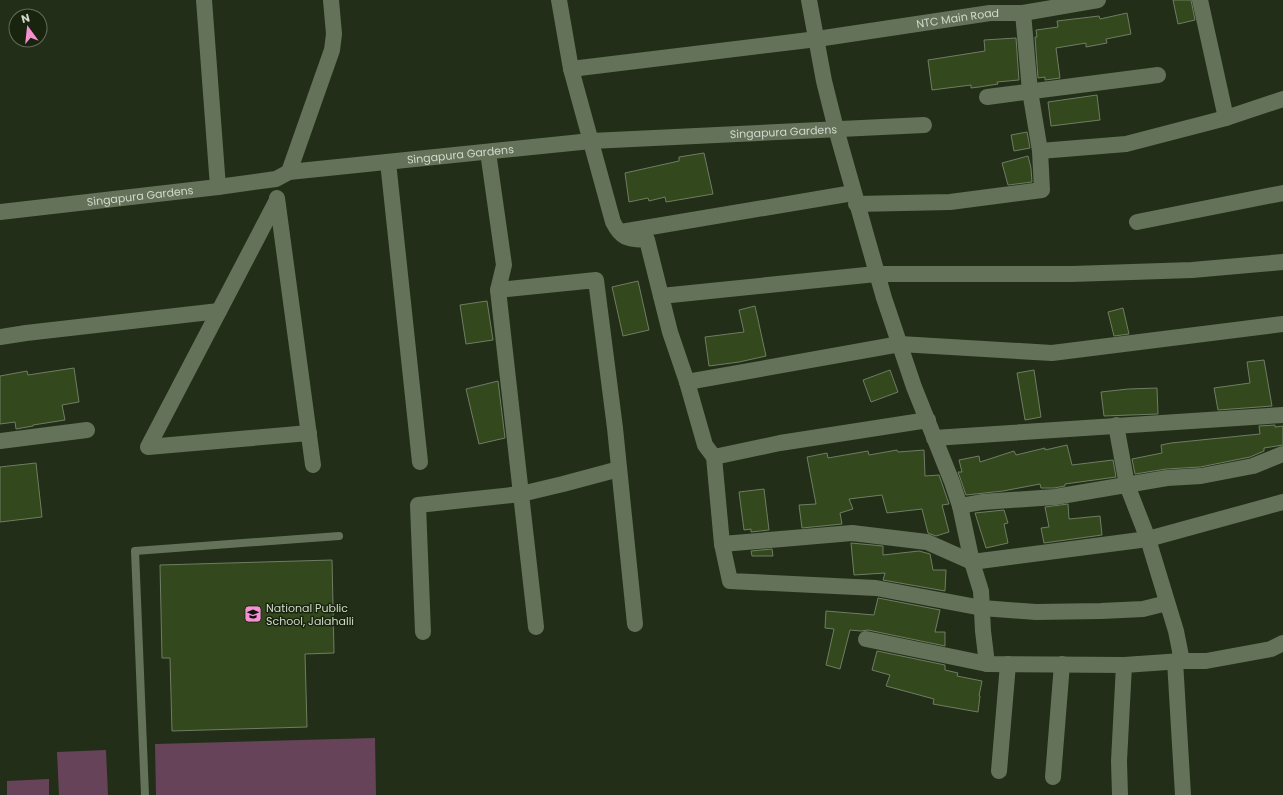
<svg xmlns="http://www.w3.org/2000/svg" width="1283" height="795" viewBox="0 0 1283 795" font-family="Poppins,sans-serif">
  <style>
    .green { fill: #664359 }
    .building { fill: #33491d; stroke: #6f7d63 }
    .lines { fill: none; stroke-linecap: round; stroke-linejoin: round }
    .service { stroke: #647259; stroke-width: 8 }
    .minor { stroke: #647259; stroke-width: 16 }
    .labels { text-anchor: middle; stroke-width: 3; stroke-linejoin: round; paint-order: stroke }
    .street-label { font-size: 11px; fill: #d1d9cb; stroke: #19240e }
    .poi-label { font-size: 11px; fill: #d1d9cb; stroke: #19240e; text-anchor: start }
  </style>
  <rect width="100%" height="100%" fill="#222e18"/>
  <g class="green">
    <path d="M375,738L376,795H156L155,744Z"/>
    <path d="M106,750L108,795H59L57,752Z"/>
    <path d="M49,779V795H7V781Z"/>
  </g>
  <g class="building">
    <path d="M1173,0H1191L1195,20L1178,24Z"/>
    <path d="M1127,13L1131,34L1106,39L1107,43L1086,47V43L1056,48L1060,78L1045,80V77L1038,78L1035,37H1037L1036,30L1058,27L1057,21L1099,16L1100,19Z"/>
    <path d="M1016,38L1019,80L997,82L998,84L979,87L971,88V85L932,90L928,60L985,51L984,40Z"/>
    <path d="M1097,95L1100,120L1051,126L1048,102Z"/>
    <path d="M1027,132L1030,148L1014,151L1011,135Z"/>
    <path d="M704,153L713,194L666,202L665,197L649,201L648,198L629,202L625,173L679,161V157Z"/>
    <path d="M1028,156L1031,168L1032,182L1008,185L1002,163Z"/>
    <path d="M638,281L649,330L623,336L612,287Z"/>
    <path d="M487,301L493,340L466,344L460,305Z"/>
    <path d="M755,306L766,356L739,362L709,366L705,337L744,332L739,310Z"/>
    <path d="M1123,308L1129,334L1114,336L1108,312Z"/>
    <path d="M1264,360L1272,406L1218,410L1214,388L1250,383L1247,362Z"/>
    <path d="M74,368L79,402L62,405L65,420L33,425V426L16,429L15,422L0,424V376L27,371L28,375Z"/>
    <path d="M890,370L898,392L871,402L863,380Z"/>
    <path d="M1034,370L1041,417L1025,420L1017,373Z"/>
    <path d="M498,381L505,438L479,444L466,389Z"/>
    <path d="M1157,388L1158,414L1104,416L1101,392L1128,389Z"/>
    <path d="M1275,425V427L1283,426V445L1264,448V451L1250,457L1200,467L1166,469L1135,474L1132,459L1162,453L1161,445L1171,443L1260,434L1259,426Z"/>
    <path d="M1067,445L1072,465L1113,460L1116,477L1065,484V486L1054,488H1041L1040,484L1003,491L966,495L958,472H962L959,460L979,456L980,462L1014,451L1016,455L1045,448V450Z"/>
    <path d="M897,450L898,452L924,450L925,476L939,475L949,504L942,505L949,532L936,536L928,533L922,509L887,513L882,495L849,499L853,509L840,513L842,524L802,528L799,505L816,504L807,457L827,453L828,458L868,451L869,455Z"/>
    <path d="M36,463L42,517L0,522V467Z"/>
    <path d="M764,489L769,530L751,532V529L744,530L739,492Z"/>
    <path d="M1068,504L1069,519L1100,516L1102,535L1044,543L1041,528L1049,527L1045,507Z"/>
    <path d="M1004,510L1008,523L1004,524L1008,543L986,548L975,513Z"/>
    <path d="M851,543L883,546V555L919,551L930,554L933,570H946L945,591L883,580L885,573L854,575Z"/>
    <path d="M772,549L773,556H752L751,551Z"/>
    <path d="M332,560L334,653L305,654L307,727L172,731L170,658H162L160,565Z"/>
    <path d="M878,598L940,610L935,632H945V646L868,630L861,631L850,630L840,669L826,665L834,629L825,628L826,611L874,615Z"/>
    <path d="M877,651L945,665V670L958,673L957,676L982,681L979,696H980L978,712L933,704L934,699L886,686L890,675L872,670Z"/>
  </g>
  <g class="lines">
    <path class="service" d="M145,795L135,551L339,536"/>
    <g class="minor">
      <path d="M204,0L218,187"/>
      <path d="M559,0L571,69L613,222C622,240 629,239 647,240L670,332L687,382L900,344L1052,353L1283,324"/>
      <path d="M809,0L824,81L836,129L884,298L914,387L952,482L960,506L972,562L981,591L983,631L987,664L1124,665L1182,661H1206L1271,649L1283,643"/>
      <path d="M1200,0L1226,118"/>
      <path id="s1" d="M571,69L817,39L990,13H1023L1098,0"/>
      <path d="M987,97L1158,75"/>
      <path d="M1040,151L1126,144L1226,118L1283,99"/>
      <path d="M488,152L504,265L498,290L536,627"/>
      <path d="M388,162L420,462"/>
      <path d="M289,172L332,50L334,34L331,0"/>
      <path d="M277,198L313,465"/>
      <path d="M277,200L148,447L309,433"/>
      <path d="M856,204L950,202L1042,190L1040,151L1030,91L1023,13"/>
      <path id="s2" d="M0,212L218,187L276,179L289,172L591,141L924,125"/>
      <path d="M1137,222L1283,193"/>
      <path d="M621,232L853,193"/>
      <path d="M498,290L596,280L615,428L635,624"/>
      <path d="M661,296L876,274H1072L1192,270L1283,262"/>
      <path d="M0,337L26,333L219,311"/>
      <path d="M687,382L705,445L714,457L722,544L730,581L876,588L982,608L1036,612L1101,611L1143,609L1167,603"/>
      <path d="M1116,425L1127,485L1148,539L1176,631L1182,661"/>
      <path d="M934,438L1283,415"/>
      <path d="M0,441L87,430"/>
      <path d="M714,457L780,443L928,420"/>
      <path d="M960,506L982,502L1055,497L1167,478L1201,476L1253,466L1283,454"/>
      <path d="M722,544L852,533L927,542L972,562L1148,539L1283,502"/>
      <path d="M423,632L418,505L521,494L563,484L619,469"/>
      <path d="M866,639L987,664"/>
      <path d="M1175,661L1183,795"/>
      <path d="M999,771L1008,664"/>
      <path d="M1053,777L1062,664"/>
      <path d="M1120,795L1119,761L1124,665"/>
    </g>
  </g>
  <defs>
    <g id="school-square" transform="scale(0.9)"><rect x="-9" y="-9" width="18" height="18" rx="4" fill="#f590d1" stroke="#19240e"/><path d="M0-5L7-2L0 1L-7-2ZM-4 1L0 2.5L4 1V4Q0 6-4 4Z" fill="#111"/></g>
  </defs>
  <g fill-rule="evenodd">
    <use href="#school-square" x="253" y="614"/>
  </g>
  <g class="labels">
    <g class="street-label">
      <text dy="4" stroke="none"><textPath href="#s1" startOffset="390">NTC Main Road</textPath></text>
      <text dy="4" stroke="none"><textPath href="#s2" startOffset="789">Singapura Gardens</textPath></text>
      <text dy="4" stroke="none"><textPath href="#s2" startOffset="465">Singapura Gardens</textPath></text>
      <text dy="4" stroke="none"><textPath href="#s2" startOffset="141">Singapura Gardens</textPath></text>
    </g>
    <g class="poi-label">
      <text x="266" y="612">National Public<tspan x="266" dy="13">School, Jalahalli</tspan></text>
    </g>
  </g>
  <g transform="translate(28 28) rotate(345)"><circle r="19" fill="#19240e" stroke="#636c5a"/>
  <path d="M0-3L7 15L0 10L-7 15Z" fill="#f590d1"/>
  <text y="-6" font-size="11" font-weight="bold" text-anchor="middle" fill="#d1d9cb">N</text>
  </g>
</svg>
